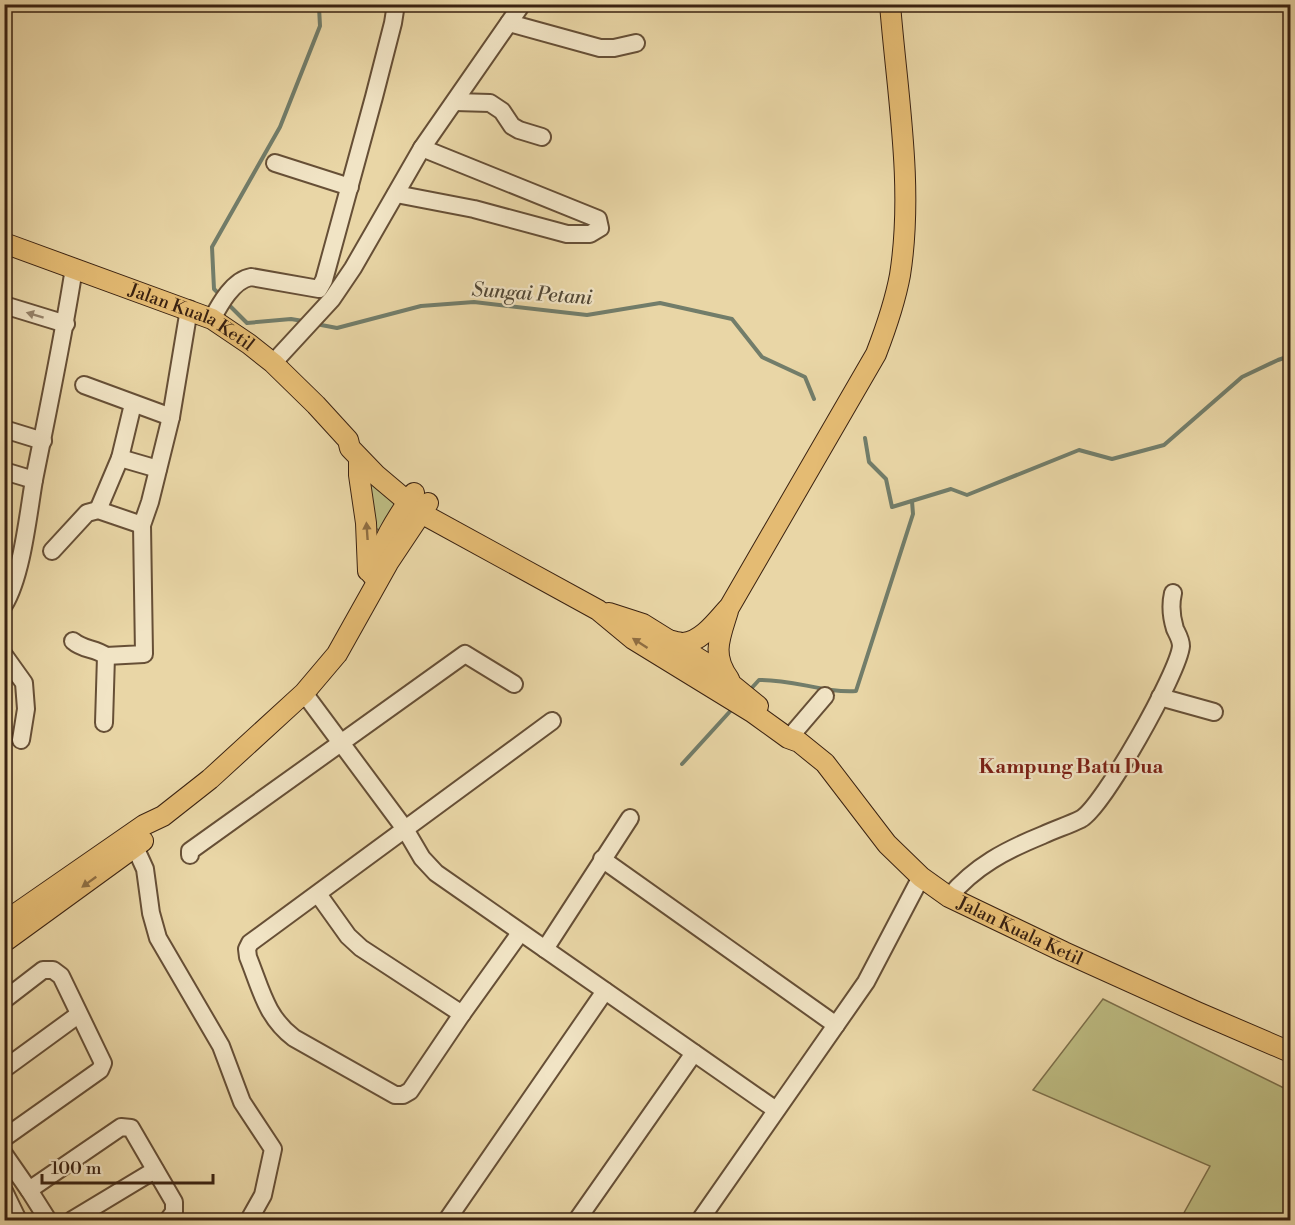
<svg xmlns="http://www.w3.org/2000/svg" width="1295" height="1225" viewBox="0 0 1295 1225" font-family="'Libre Bodoni',serif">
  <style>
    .green { fill: #bdbc82; stroke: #7c6f4a; stroke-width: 1.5 }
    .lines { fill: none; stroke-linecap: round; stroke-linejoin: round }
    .stream { stroke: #727d6a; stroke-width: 4 }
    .minor-casing { stroke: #664f36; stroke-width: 20 }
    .major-casing { stroke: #3a2211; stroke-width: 22 }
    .minor { stroke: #f1e4c5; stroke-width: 16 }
    .major { stroke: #e4bb73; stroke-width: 20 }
    .oneway { fill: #96836b }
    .oneway2 { fill: #8f6e42 }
    .labels { text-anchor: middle; stroke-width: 4.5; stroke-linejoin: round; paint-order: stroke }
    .street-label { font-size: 18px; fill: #3a2211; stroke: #f1e4c5 }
    .water-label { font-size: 20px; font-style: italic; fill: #524836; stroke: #f1e4c5 }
    .neighbourhood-label { font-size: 20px; font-weight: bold; fill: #7a1f14; stroke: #f1e4c5 }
  </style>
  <rect width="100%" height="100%" fill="#e9d6a6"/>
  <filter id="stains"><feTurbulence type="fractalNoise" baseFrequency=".00333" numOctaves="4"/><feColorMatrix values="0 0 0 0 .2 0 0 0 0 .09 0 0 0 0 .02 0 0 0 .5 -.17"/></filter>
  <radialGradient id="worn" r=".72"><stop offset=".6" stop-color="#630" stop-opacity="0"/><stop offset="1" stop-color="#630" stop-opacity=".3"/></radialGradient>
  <g class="green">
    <path d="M364,474L395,503L386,524L378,530L372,523Z"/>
    <path d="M1103,999L1290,1091V1220H1180L1210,1166L1033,1090Z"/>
  </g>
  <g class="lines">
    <g class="stream">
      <path d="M221,296L214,289L212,247L280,127L320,26L319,7L315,4"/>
      <path d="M226,302L247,323L291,319L303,321"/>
      <path d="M316,324L337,328L421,306L474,302L587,315L660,303L732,319L762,357L805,377L814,399"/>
      <path d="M865,438L869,462L886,479L892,507L951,489L967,495L1079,450L1112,459L1164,445L1242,377L1278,360L1290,356"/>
      <path d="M749,691L759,680C792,679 824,693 856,691L913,514L912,501"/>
      <path d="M682,764L734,707"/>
    </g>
    <g class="minor-casing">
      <g id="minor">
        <path d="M509,23L600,48H614L636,43"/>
        <path d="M455,102L490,103L502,111L512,126L519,130L542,137"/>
        <path d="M275,163L350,187"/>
        <path d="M396,194L474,209L567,234H590L600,228L598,219L422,148"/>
        <path d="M4,305L66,324"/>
        <path d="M212,319C220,304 233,280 251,277L319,289L324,280L374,97L393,23L396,4"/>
        <path d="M273,363L332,299L353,268L422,148L522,4"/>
        <path d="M84,385L171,417"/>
        <path d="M4,429L43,441"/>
        <path d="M120,458L133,404"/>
        <path d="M4,471L34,480"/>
        <path d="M98,510L120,458L158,469"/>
        <path d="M52,551L87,513L98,510L142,525"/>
        <path d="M4,605C22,576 28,515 34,480C48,410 63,339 74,268"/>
        <path d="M73,641C83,650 95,648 106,656L104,723"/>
        <path d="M4,655L24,683L26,709L21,740"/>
        <path d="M106,656L144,654L142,525L150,502L171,417L189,309"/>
        <path d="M304,693L405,829L422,858L436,873L776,1110"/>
        <path d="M1160,697L1214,712"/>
        <path d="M795,731L825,696"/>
        <path d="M135,847L145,869L151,913L158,938L221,1046L242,1102L273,1149L263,1195L249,1220"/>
        <path d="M190,855V851L465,654L514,684"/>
        <path d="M602,859L836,1025"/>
        <path d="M318,894L348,936L361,948L462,1014"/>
        <path d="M949,897C975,866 1006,850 1043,835C1056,829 1069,825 1081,819C1103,807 1179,672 1181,646C1181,640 1178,635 1175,629C1171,616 1170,606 1173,593"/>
        <path d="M520,933L462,1014L410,1091L403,1095H395L294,1038C266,1017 261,989 248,957L247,949L250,943L552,721"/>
        <path d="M545,949L630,818"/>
        <path d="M4,1000L43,970H53L61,976L103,1063L100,1070L4,1138"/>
        <path d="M4,1069L78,1015"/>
        <path d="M4,1154L29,1190L121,1127L131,1128L174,1202V1212L168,1220"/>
        <path d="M29,1190L48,1220"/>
        <path d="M4,1191L18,1220"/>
        <path d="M72,1220L155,1170"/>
        <path d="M447,1220L605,991"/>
        <path d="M577,1220L694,1053"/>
        <path d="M700,1220L866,982L921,877"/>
      </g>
    </g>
    <g class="major-casing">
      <g id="major">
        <path id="s1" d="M4,243L212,319L249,344L273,363L316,405L348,440L350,448L376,475L421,513L598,610L633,639L752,712L788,738L799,742L825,763L887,844L921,877L949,897L1064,952L1197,1012L1290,1052"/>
        <path d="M359,458V475L366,523L368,571"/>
        <path d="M372,575C380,544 396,519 414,493"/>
        <path d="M728,611C720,637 711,655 729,679"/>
        <path d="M609,613L643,624L704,662L758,706"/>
        <path d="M668,640C673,641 679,643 683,643C702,642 718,619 730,606L876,354C886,328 895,302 900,275C914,186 897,93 890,4"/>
        <path d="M4,922L144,825L163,816L210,779L304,693L337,654L388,563L428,503"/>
        <path d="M4,942L143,841"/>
      </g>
    </g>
    <use href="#minor" class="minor"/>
    <use href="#major" class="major"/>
  </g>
  <defs><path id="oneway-solid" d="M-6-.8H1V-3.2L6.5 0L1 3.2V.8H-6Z" transform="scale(1.5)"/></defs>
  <use class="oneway" href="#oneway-solid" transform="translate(35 315) rotate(-163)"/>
  <g class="oneway2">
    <use href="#oneway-solid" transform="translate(367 531) rotate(-94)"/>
    <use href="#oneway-solid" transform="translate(640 643) rotate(-147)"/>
    <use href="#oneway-solid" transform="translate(89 882) rotate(144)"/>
  </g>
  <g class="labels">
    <g class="street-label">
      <text dy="6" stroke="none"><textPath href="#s1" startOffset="202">Jalan Kuala Ketil</textPath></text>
      <text dy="6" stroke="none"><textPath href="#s1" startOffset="1248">Jalan Kuala Ketil</textPath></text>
    </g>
    <g class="water-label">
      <text transform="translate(532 293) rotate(4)" y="7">Sungai Petani</text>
    </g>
    <g class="neighbourhood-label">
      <text x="1071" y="773">Kampung Batu Dua</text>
    </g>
  </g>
  <rect width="1295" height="1225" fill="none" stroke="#e9d6a6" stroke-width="24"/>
  <rect x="6" y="6" width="1283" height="1213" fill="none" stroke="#3a2211" stroke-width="3"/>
  <rect x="12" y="12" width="1271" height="1201" fill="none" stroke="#3a2211" stroke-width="1.5"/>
  <path d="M42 1174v9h171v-9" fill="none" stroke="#3a2211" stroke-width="3"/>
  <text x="51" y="1174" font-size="18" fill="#3a2211" stroke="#f1e4c5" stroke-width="4.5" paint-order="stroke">100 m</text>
  <rect width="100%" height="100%" filter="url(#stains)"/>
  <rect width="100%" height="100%" fill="url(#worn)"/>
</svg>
